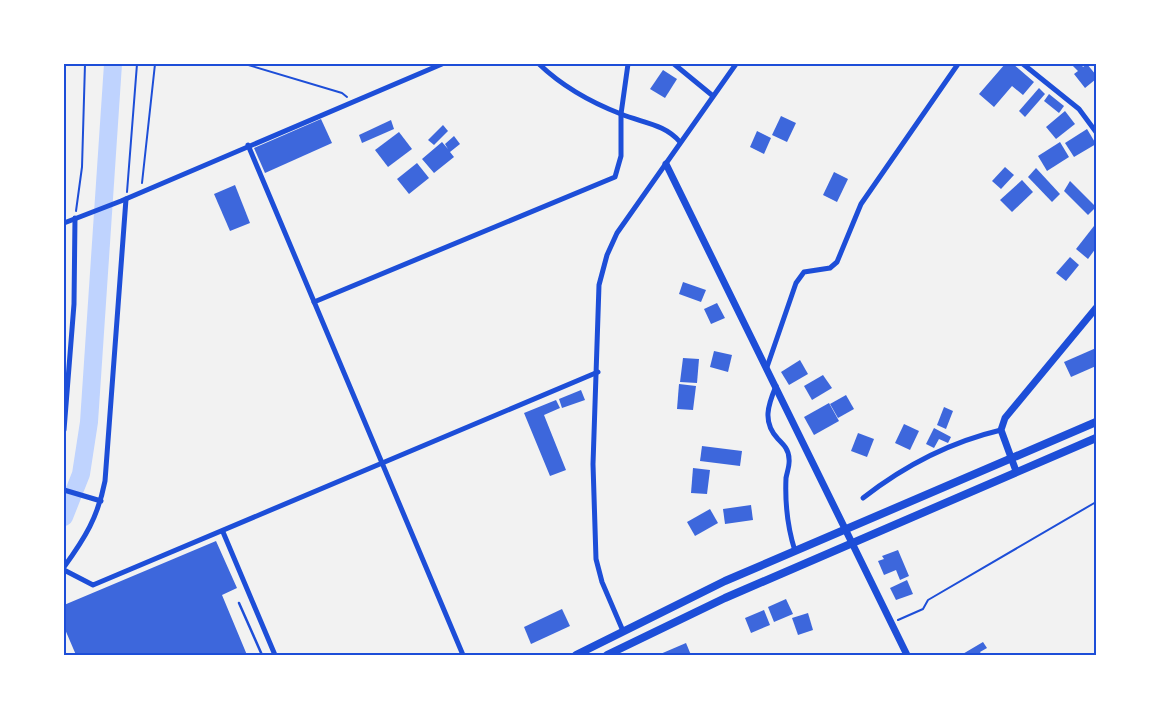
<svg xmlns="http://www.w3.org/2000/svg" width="1160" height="719" viewBox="0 0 1160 719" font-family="Literata,serif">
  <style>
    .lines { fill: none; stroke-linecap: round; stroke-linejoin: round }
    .river { stroke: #bfd3fe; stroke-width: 18 }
    .building { fill: #3d67dc }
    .path { stroke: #1d4ed8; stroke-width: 2 }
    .service { stroke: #1d4ed8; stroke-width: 2.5 }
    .minor { stroke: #1d4ed8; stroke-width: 5 }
    .tertiary { stroke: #1d4ed8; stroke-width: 7 }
    .secondary { stroke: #1d4ed8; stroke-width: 8 }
    .neatline { fill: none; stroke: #1d4ed8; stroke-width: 2 }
  </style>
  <rect width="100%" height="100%" fill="#f2f2f2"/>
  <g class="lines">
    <path class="river" d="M64,517L81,474L89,422L113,64"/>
  </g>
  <g class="building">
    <path d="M1005,64H1013L1034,82L1023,95L1012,86L994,107L979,94Z"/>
    <path d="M1071,64H1081L1083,67L1087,64L1096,75V79L1085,88L1074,74L1078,71Z"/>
    <path d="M663,70L677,79L665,98L650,89Z"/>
    <path d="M1039,88L1045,94L1025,117L1019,111Z"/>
    <path d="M1049,94L1064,106L1059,113L1044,101Z"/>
    <path d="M1065,111L1075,124L1056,139L1046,127Z"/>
    <path d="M781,116L796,123L787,142L772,135Z"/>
    <path d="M321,119L332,143L265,173L254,148Z"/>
    <path d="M391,120L394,129L362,143L359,135Z"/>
    <path d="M443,125L448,131L434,145L428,140Z"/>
    <path d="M1087,129L1096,144L1074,157L1065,143Z"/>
    <path d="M757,131L771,138L764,154L750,147Z"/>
    <path d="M399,132L412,149L388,167L375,150Z"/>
    <path d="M454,136L460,144L450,152L454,157L434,173L422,159L442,142L448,149L445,144Z"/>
    <path d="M1060,142L1069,157L1047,171L1038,156Z"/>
    <path d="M417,163L429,178L409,194L397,179Z"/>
    <path d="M1005,167L1014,175L1001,189L992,181Z"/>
    <path d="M1036,168L1060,194L1052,202L1028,177Z"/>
    <path d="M834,172L848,179L837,202L823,195Z"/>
    <path d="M1022,180L1033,192L1012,212L1000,200Z"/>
    <path d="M1070,181L1096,207L1088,215L1064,191Z"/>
    <path d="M235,185L250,223L230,231L214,194Z"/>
    <path d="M1094,226L1096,228V248L1088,259L1076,249Z"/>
    <path d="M1070,257L1079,265L1066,281L1056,273Z"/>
    <path d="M683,282L706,290L701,302L679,294Z"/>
    <path d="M717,303L725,318L711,324L704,309Z"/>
    <path d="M1096,348V366L1071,377L1064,362Z"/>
    <path d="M714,351L732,355L728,372L710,367Z"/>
    <path d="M683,358L699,359L697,383L680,382Z"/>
    <path d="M800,360L808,374L789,385L781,372Z"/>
    <path d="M823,375L832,388L812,400L804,386Z"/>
    <path d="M679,384L696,386L693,410L677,409Z"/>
    <path d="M581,390L585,400L562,408L559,399Z"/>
    <path d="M846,395L854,409L838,418L830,404Z"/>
    <path d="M556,400L560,408L544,415L566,470L550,476L524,413Z"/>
    <path d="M829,403L839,421L814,435L804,417Z"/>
    <path d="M944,407L953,411L946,429L937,425Z"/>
    <path d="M904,424L919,431L910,450L895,443Z"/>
    <path d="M934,428L951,437L948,443L939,439L934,448L926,444Z"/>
    <path d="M858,433L874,439L867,457L851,451Z"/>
    <path d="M702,446L742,451L740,466L700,461Z"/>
    <path d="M693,468L710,470L707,494L691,493Z"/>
    <path d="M751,505L753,520L725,524L723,509Z"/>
    <path d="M710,509L718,523L695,536L687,522Z"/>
    <path d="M216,541L237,588L222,595L247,655H76L64,627V605Z"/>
    <path d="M898,550L909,576L900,580L896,570L884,575L878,561L884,559L882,556Z"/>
    <path d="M907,580L913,594L896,600L890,588Z"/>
    <path d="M786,599L793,614L774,622L768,607Z"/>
    <path d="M562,609L570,626L531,644L524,627Z"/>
    <path d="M764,610L770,625L751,633L745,618Z"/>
    <path d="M808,613L813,630L798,635L792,618Z"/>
    <path d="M983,642L987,648L980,652L982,655H961Z"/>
    <path d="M686,643L691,655H658Z"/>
  </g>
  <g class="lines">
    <g class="path">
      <path d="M245,64L342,93L347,97"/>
      <path d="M1095,90L1096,93"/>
      <path d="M142,183L155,64"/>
      <path d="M127,192L137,64"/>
      <path d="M76,211L82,167L85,64"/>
      <path d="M898,620L923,609L928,600L1096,502"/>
    </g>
    <path class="service" d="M239,603L262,655"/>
    <g class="minor">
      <path d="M539,64C563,87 590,102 621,114C643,123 665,124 680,142"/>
      <path d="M674,64L713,96"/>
      <path d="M1023,64L1079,109L1096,132"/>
      <path d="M248,145L463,655"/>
      <path d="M64,223L121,201L442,64"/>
      <path d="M314,302L615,177L621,156V114L628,64"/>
      <path d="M767,367L796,283L804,272L830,268L837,262L861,204L958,64"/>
      <path d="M776,386C768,405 762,422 778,439C784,445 789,450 789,459C790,465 787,472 786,478C785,501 788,529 795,551"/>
      <path d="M64,430L74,304L75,218"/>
      <path d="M64,490L101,501"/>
      <path d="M863,498C904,466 950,442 1001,430"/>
      <path d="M223,532L275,655"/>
      <path d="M64,567C85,538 98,517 105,481L126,199"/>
      <path d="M64,570L93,585L598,372"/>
      <path d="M623,631L602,582L596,559L593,464L599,285L607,255L617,233L736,64"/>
    </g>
    <g class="tertiary">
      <path d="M666,164L907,655"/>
      <path d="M1016,471L1001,430L1005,418L1096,308"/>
    </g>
    <g class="secondary">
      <path d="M576,655L725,581L1096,422"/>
      <path d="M607,655L725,598L1096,438"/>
    </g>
  </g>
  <rect width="1160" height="719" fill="none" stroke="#ffffff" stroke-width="130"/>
  <rect x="65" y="65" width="1030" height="589" class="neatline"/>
</svg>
